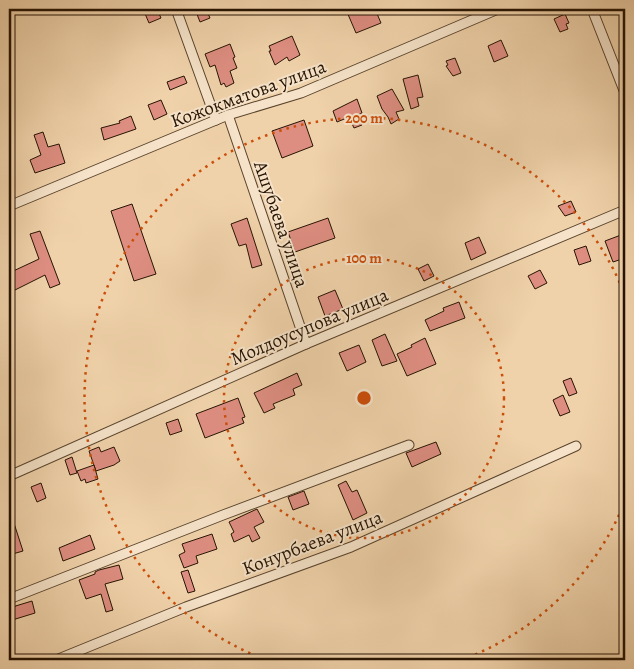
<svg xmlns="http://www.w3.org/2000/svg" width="634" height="669" viewBox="0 0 634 669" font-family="Alegreya,serif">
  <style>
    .building { fill: #de8e81; stroke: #261302 }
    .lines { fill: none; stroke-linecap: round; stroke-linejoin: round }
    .street-casing { stroke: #58432c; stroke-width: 11 }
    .street { stroke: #f5e2c8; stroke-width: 9 }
    .ring { fill: none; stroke: #cb4e0a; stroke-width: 2.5; stroke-dasharray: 2.5 5 }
    .labels { text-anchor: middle; stroke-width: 4; stroke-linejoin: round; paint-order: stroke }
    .street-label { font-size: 19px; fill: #261302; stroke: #f5e2c8 }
    .centre { fill: #cb4e0a; stroke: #f5e2c8; stroke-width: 2.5 }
    .ring-label { font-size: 15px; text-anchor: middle; font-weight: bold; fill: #cb4e0a; stroke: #f5e2c8; stroke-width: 4; stroke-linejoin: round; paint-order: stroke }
  </style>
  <rect width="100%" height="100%" fill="#f0d2aa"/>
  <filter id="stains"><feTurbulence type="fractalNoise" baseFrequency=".004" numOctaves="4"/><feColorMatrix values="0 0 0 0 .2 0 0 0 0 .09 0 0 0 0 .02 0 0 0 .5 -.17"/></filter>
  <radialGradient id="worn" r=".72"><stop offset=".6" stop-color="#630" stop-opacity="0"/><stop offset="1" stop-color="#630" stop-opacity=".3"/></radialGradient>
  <g class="building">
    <path d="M143,9H157L161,18L149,23Z"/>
    <path d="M195,9H206L210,18L200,22Z"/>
    <path d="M355,9H375L381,23L356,33L347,12Z"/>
    <path d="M565,14L569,23L566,24L568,29L560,32L554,19Z"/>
    <path d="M292,36L300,55L289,61L287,57L275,65L269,51H271L269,46Z"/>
    <path d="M501,40L508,56L494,62L488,46Z"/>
    <path d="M230,44L235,57L233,58L237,68L230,71L234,83L226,87L224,83L221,85L215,65L210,67L205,54Z"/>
    <path d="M455,58L461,73L453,76L446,66L448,65L446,61Z"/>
    <path d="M418,75L423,97L417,98L419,106L411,109L403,79Z"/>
    <path d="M184,76L187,83L170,90L167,82Z"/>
    <path d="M392,89L404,110L396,112L399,119L391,124L388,117L382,109L377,96Z"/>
    <path d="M357,99L362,113L358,115L362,125L354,128L349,117L337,122L333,111Z"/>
    <path d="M161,100L167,114L154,120L148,105Z"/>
    <path d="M131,116L136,129L104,140L101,128L120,123L119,121Z"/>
    <path d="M304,120L313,146L282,158L272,131Z"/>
    <path d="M43,132L48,147L59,144L65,163L35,173L30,160L41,155L34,135Z"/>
    <path d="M571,201L576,212L565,216L558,206Z"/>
    <path d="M132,204L156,274L134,281L111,211Z"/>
    <path d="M247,218L262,265L252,268L246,244L239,246L231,224Z"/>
    <path d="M328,218L335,238L295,252L288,232Z"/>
    <path d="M40,231L60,284L50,288L45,275L9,293V273L39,259L30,234Z"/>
    <path d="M621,235L625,245V258L613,262L605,241Z"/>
    <path d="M479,237L486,253L471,260L465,243Z"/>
    <path d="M586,246L591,261L579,265L574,250Z"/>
    <path d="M428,264L434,276L424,281L418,269Z"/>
    <path d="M540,270L547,283L535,289L528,276Z"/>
    <path d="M335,290L343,309L325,316L318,297Z"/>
    <path d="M459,302L465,318L430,331L425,320L444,311L443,308Z"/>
    <path d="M385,334L397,361L382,366L372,340Z"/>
    <path d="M425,338L436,364L407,376L397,354L412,347L411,345Z"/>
    <path d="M359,345L366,362L347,371L339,353Z"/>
    <path d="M297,373L302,385L293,389L295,395L273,404L275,408L264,413L254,393Z"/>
    <path d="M571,378L577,393L569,396L563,381Z"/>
    <path d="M563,395L570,412L560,416L553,400Z"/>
    <path d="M238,398L245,417L242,418L244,423L205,438L196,414Z"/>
    <path d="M178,419L182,431L170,435L166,423Z"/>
    <path d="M436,442L441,454L412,467L406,453Z"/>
    <path d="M99,447L101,452L114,447L120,461L114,465L96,471L89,451Z"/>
    <path d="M72,457L77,473L70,475L65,460Z"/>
    <path d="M94,465L98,479L86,483L85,479L81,481L77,471Z"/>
    <path d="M346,481L352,492L357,490L367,513L353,520L338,485Z"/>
    <path d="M41,483L46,498L37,502L31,487Z"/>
    <path d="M304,491L309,504L293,510L288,497Z"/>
    <path d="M257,509L264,522L254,527L260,538L252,542L249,535L234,542L231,534L234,532L229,522Z"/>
    <path d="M9,511H10L23,551L9,555Z"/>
    <path d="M212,534L217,549L196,556L198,563L184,568L179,555L185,552L182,544Z"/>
    <path d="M90,535L95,549L63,561L59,548Z"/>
    <path d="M119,565L123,579L105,584L113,610L106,612L101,594L86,599L79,580L95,574V572L99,570Z"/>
    <path d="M188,570L195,591L188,593L181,572Z"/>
    <path d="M32,601L35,613L9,621V608Z"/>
  </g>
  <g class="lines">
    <g class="street-casing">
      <g id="street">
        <path d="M176,9L216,120"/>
        <path d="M592,9L625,93"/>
        <path d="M228,115L306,344"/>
        <path d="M9,206L228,115L301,93L498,9"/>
        <path d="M9,476L306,344L625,210"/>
        <path d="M9,599L223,515L409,445"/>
        <path d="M56,660L186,607L351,547L576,446"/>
      </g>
    </g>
    <use href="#street" class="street"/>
  </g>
  <g class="ring">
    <circle cx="364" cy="398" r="140"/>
    <path d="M625 501A280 280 0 0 1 464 659M264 659A280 280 0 1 1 625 295"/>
  </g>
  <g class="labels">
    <g class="street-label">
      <text transform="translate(248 93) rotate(-20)" y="7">Кожокматова улица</text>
      <text transform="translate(282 224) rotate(71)" y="7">Ашубаева улица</text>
      <text transform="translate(309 326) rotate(-23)" y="7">Молдоусупова улица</text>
      <text transform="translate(312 542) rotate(-21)" y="7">Конурбаева улица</text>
    </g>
  </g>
  <circle cx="364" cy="398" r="8" class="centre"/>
  <g class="ring-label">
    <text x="364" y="123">200 m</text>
    <text x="364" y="263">100 m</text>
  </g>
  <rect width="634" height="669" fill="none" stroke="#f0d2aa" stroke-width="30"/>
  <rect x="10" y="10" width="614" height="649" fill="none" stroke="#261302" stroke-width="2.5"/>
  <rect x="15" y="15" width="604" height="639" fill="none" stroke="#261302"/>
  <rect width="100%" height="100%" filter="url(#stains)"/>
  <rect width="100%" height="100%" fill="url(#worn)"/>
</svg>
